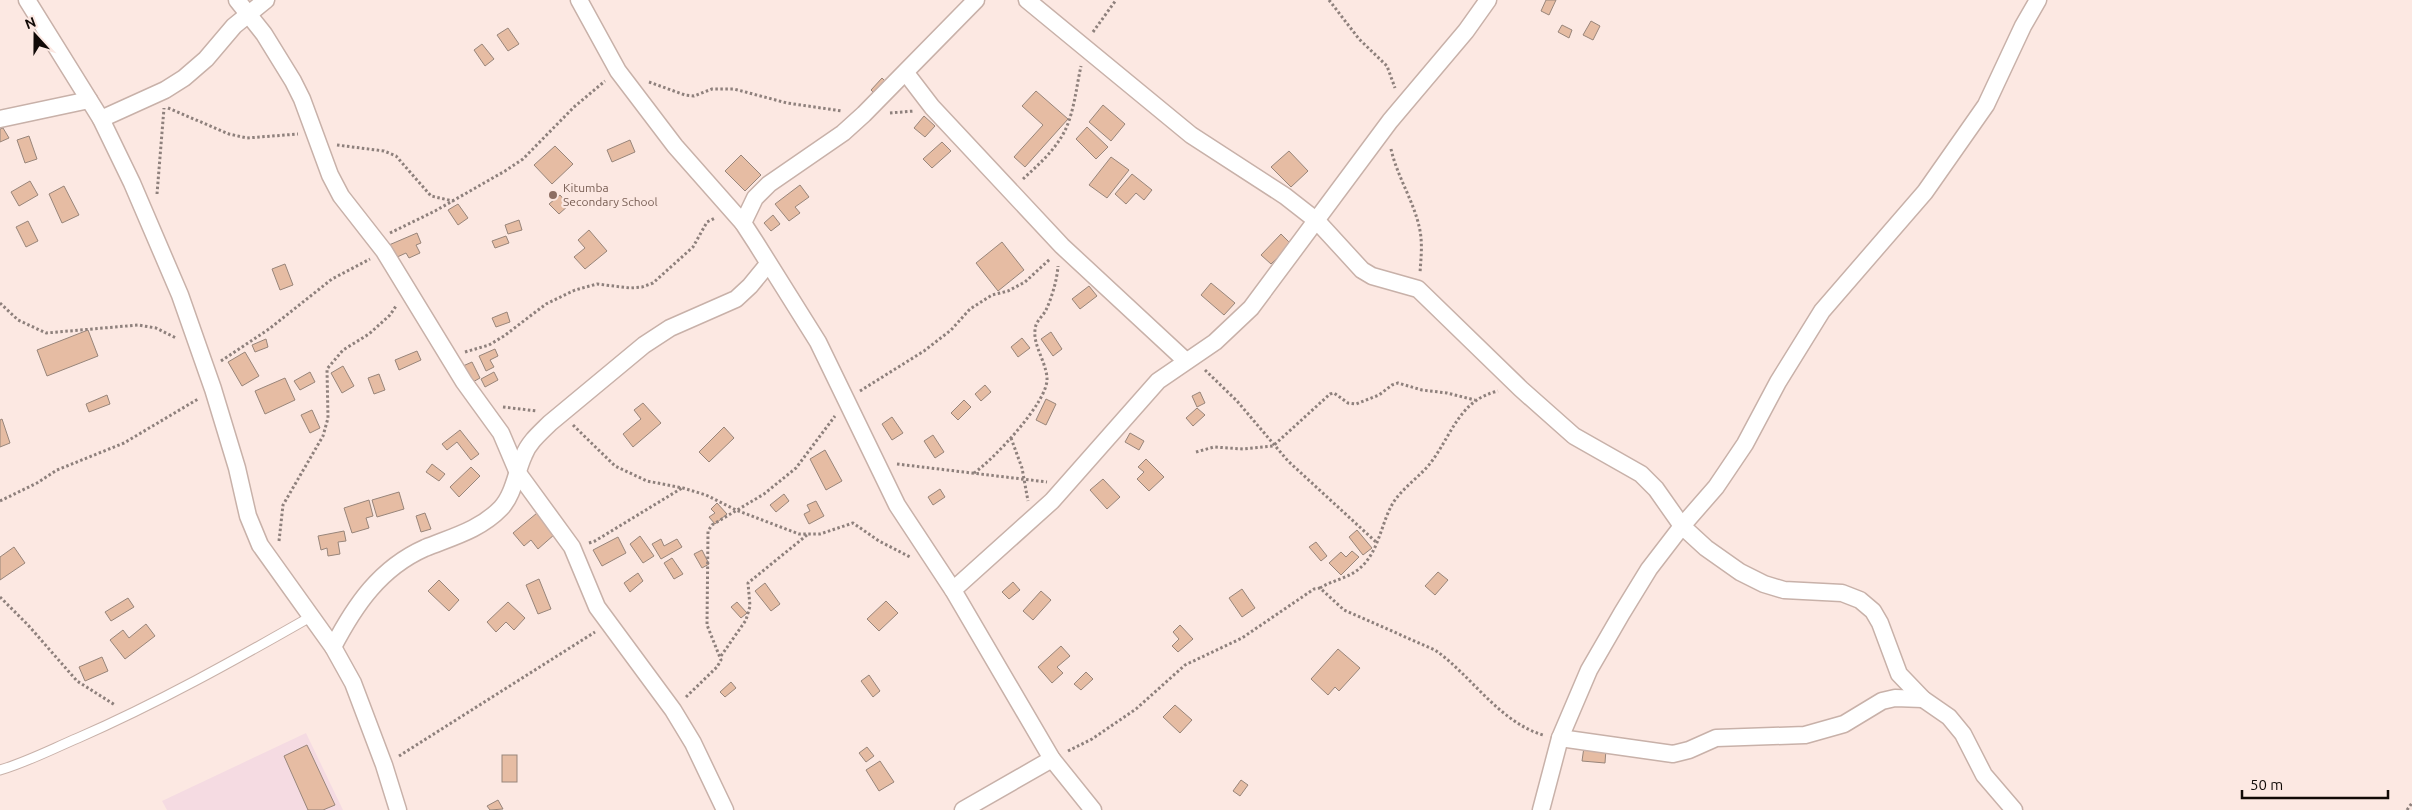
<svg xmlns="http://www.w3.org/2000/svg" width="2412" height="810" viewBox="0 0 2412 810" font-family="Ubuntu,sans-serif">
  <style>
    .education { fill: #f5dbe2 }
    .building { fill: #e6bca3; stroke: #98857a }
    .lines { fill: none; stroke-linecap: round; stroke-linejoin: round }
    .lane-casing { stroke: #c8b1a9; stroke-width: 11 }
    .street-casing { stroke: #c8b1a9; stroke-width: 19 }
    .path { stroke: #8e807c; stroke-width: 3; stroke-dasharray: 2.5 2.5; stroke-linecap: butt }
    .lane { stroke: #fff; stroke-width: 9 }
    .street { stroke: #fff; stroke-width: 16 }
    .education-dot { fill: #8d6e63; stroke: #fce8e2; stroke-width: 2 }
    .labels { text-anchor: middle; stroke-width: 4.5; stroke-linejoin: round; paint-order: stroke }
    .education-label { font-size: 12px; fill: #785e54; stroke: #fce8e2; text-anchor: start }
  </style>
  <rect width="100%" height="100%" fill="#fce8e2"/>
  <path class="education" d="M306,733L343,810H167L162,801Z"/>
  <g class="building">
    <path d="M1546,0H1556L1549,15L1541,11Z"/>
    <path d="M1591,21L1600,26L1593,40L1583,35Z"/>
    <path d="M1562,25L1572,30L1569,38L1558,32Z"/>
    <path d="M508,28L519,44L508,51L497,35Z"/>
    <path d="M482,44L494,59L485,66L474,50Z"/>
    <path d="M882,78L889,85L878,97L871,90Z"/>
    <path d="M1036,91L1068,119L1025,167L1014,157L1043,125L1022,106Z"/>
    <path d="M1103,105L1125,124L1111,141L1089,122Z"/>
    <path d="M924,116L935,126L925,137L914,128Z"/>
    <path d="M1087,127L1108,147L1096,159L1076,139Z"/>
    <path d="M3,128L9,138L0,142V129Z"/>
    <path d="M29,136L37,159L25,163L17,140Z"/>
    <path d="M630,140L635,152L612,162L607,150Z"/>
    <path d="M942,142L951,151L932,168L923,159Z"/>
    <path d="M555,146L573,164L552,184L534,165Z"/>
    <path d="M1289,151L1308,171L1291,187L1271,167Z"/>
    <path d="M741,155L761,175L745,191L725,171Z"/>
    <path d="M1111,157L1129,170L1107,198L1089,185Z"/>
    <path d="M1132,174L1152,190L1144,200L1136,193L1126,204L1115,194Z"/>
    <path d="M30,181L38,195L19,206L11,192Z"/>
    <path d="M800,185L809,197L795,207L800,213L789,221L775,204Z"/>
    <path d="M64,186L79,215L62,223L49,194Z"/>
    <path d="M560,195L569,205L559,214L549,204Z"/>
    <path d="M458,204L468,218L458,225L448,210Z"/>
    <path d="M773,215L780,224L771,231L764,223Z"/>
    <path d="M519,220L522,230L508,234L505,225Z"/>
    <path d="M28,221L38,241L26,247L16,227Z"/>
    <path d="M589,230L607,251L585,269L574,257L585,248L578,240Z"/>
    <path d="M417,233L421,243L416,245L420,253L409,258L406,253L395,258L389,245Z"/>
    <path d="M1281,234L1291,244L1271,264L1261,255Z"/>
    <path d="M506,236L509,243L495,248L492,241Z"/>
    <path d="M1002,242L1024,270L998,291L976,263Z"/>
    <path d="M285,264L293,285L280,290L272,269Z"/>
    <path d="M1211,283L1235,303L1224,315L1201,295Z"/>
    <path d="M1089,286L1097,296L1080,309L1072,299Z"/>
    <path d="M507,312L510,322L496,327L492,318Z"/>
    <path d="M88,330L98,356L47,376L37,350Z"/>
    <path d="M1051,332L1062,349L1053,356L1041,339Z"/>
    <path d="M1022,338L1030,348L1018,357L1011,347Z"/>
    <path d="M266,339L268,347L255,352L252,345Z"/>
    <path d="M495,349L498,356L490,360L494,367L486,371L479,356Z"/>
    <path d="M417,351L421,360L399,370L395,360Z"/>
    <path d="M245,352L259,376L242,386L228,362Z"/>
    <path d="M472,362L480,378L471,383L463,366Z"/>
    <path d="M343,366L354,386L342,393L331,373Z"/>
    <path d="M310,372L315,382L300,390L294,381Z"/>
    <path d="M494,372L498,380L485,387L481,379Z"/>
    <path d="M379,374L385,390L374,394L368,378Z"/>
    <path d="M285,378L295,400L265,414L255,391Z"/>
    <path d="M985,385L991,392L981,401L975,394Z"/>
    <path d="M1200,392L1205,403L1197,407L1192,396Z"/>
    <path d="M107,395L110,404L89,412L86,404Z"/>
    <path d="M1046,399L1056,404L1046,425L1036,420Z"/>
    <path d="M964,400L971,407L958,420L951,413Z"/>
    <path d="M643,403L661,423L633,447L623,434L641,419L634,410Z"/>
    <path d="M1197,408L1205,415L1193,426L1186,418Z"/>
    <path d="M312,410L320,428L310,433L301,415Z"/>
    <path d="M892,417L903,433L892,440L882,424Z"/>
    <path d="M2,419L10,443L0,447V420Z"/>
    <path d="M724,427L734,438L709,462L699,452Z"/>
    <path d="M460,430L479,454L471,460L457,442L447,450L442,444Z"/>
    <path d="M1130,433L1144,441L1139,450L1125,442Z"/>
    <path d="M933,435L944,452L935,458L924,441Z"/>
    <path d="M825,450L842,481L826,490L810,459Z"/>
    <path d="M1146,459L1164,477L1149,491L1137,479L1144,472L1138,467Z"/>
    <path d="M432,464L445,474L439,481L426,472Z"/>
    <path d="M471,467L480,476L459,497L450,487Z"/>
    <path d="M1103,479L1120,497L1107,509L1090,490Z"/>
    <path d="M940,489L945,497L933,505L928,497Z"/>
    <path d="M399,492L404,509L377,517L372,500Z"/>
    <path d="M784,494L789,501L776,512L770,505Z"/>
    <path d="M369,500L373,516L366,518L369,528L352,533L344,508Z"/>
    <path d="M816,501L824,516L809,524L804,514L810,511L807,505Z"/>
    <path d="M717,503L727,514L715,524L709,517L715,513L711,509Z"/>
    <path d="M425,513L431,529L421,532L416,516Z"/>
    <path d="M537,513L555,534L538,549L531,540L524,546L513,533Z"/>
    <path d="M1357,530L1372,548L1363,555L1349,537Z"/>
    <path d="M344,531L346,541L338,542L340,554L328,556L327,548L321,550L318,536Z"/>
    <path d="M640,536L654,556L643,563L630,544Z"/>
    <path d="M618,537L626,553L602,566L593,550Z"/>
    <path d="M661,539L664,546L677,539L682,547L661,559L652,544Z"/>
    <path d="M1316,542L1327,556L1321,561L1309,547Z"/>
    <path d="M14,547L25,563L0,580V557Z"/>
    <path d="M702,550L709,564L702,568L694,554Z"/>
    <path d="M1352,551L1359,557L1341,575L1329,563L1341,552L1346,557Z"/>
    <path d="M672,558L683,574L674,579L664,563Z"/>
    <path d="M1438,572L1448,580L1435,595L1425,586Z"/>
    <path d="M638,573L643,581L630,592L624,583Z"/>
    <path d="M539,579L551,609L538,614L526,585Z"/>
    <path d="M439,580L459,600L449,611L428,591Z"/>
    <path d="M1013,582L1020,590L1009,599L1002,592Z"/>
    <path d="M765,583L780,604L771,611L755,591Z"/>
    <path d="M1242,589L1255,608L1242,617L1229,598Z"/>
    <path d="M1041,591L1051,600L1033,620L1023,611Z"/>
    <path d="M128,598L134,607L111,621L105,612Z"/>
    <path d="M886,601L898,613L879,631L867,619Z"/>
    <path d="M508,602L525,618L514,630L506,622L496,632L487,622Z"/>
    <path d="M737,602L747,613L741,618L731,607Z"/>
    <path d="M146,624L155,636L125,659L110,640L123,630L129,638Z"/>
    <path d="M1180,625L1193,639L1178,652L1172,646L1179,639L1173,632Z"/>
    <path d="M1061,646L1070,656L1057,667L1063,673L1052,683L1038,667Z"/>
    <path d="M1338,649L1360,668L1339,691L1335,687L1328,695L1311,679Z"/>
    <path d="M102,657L108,671L85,681L79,667Z"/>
    <path d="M1086,672L1093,679L1081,690L1074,684Z"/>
    <path d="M869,675L880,691L873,697L861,681Z"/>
    <path d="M731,682L736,688L725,697L720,692Z"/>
    <path d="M1175,705L1192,720L1180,733L1163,717Z"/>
    <path d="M307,745L335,805L323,810H308L284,756Z"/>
    <path d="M867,747L874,756L866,762L859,753Z"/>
    <path d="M1584,747L1606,749L1605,763L1582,761Z"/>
    <rect x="502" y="755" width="15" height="27"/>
    <path d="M880,761L894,782L879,791L866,770Z"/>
    <path d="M1241,780L1248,785L1240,796L1233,791Z"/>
    <path d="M498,800L503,809L490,810L487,806Z"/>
  </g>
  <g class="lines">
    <g class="lane-casing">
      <path id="lane" d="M0,770C27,762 52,749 78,738C158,703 235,660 312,616"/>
    </g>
    <g class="street-casing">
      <g id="street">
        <path d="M27,0L101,119L132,183L180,295L213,389L237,468L248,516L260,545L333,647L353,683L384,765L398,810"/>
        <path d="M237,0L264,34L293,81L302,99L330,175L341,196L384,251L464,382L501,433L518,473L572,547L597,607L673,710L693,743L725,810"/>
        <path d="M579,0L618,71L675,146L743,223L756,243L818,342L897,505L953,590L1052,759L1093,810"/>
        <path d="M1027,0L1191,135L1285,196L1317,221L1362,270L1372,276L1418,289L1521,389L1574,436L1641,474L1656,489L1682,526L1706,548L1740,572L1764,584L1784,590L1842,593L1860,600L1873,611L1880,623L1899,674L1923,699L1949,717L1963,734L1984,775L2014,810"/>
        <path d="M906,73L932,107L1062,246L1186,361"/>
        <path d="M0,119L89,100"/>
        <path d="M101,119L165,90L184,78L206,59L234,26L266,0"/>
        <path d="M743,223L755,198L769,184L843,133L864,114L976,0"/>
        <path d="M953,590L1052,501L1158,381L1215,342L1251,308L1390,121L1466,31L1488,0"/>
        <path d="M333,647C355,605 380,568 425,548C452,537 480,530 501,508C514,494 516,472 524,455C529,442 540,433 550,423L644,345L670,328L736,299L750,286L768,264"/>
        <path d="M1560,738L1673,754L1689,750L1716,738L1805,735L1844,724L1882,701L1895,698L1923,699"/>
        <path d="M963,810L1052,759"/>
        <path d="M1541,810L1560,738L1589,670L1622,613L1649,569L1682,526L1716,487L1745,444L1778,382L1822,311L1925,192L1986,105L2023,26L2038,0"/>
      </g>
    </g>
    <g class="path">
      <path d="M1329,0L1359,39L1387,66L1395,88"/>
      <path d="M1093,32L1116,0"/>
      <path d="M649,82L685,95L694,96L712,89H734L787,103L842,111"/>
      <path d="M168,108L229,134L247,138L298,134"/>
      <path d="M890,113L914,111"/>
      <path d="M337,145L384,151L396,156L431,196L453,201"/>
      <path d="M1391,149C1397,176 1413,200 1419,226C1423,242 1421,257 1420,273"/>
      <path d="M1023,179C1037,166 1052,153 1062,136C1074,116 1076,88 1081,66"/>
      <path d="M157,194L164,108"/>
      <path d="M390,233L435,211L505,171L523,159L574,107L605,81"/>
      <path d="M0,303L18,320L46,333L138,325L156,328L176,338"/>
      <path d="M465,352L489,345L504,336L546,304L575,290L597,284L630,288L642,287L653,283L693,247L707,222L715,218"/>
      <path d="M221,361L269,329L332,279L370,259"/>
      <path d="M1205,370L1237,401L1288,461L1376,542"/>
      <path d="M860,391L924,351L951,330L970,309L992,295L1008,291L1025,282L1050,259"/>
      <path d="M503,407L537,411"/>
      <path d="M573,425L615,466L647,481L683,488L706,495L736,510L799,534H820L853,523L879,541L910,557"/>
      <path d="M1011,438L1022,468L1028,501"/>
      <path d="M1196,452L1214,447L1243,449L1273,446L1330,394L1334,393L1348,403L1356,404L1379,395L1392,385L1398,383L1422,390L1447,393L1475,400"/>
      <path d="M897,464L1047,482"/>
      <path d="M974,473C993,460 1049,401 1047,378C1046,362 1033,345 1035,330C1035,322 1043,316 1046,310C1052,297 1057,280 1058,266"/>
      <path d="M0,501L37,483L57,470L124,443L198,399"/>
      <path d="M279,541L283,505L323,436L328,418L327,369L343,350L369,334L390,315L396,306"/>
      <path d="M589,543L595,541L682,488"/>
      <path d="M1320,588C1333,580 1349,578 1360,568C1379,552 1381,523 1393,503C1403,487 1421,476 1432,461C1453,432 1460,400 1498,391"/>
      <path d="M0,597L28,625L77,681L115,705"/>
      <path d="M721,656L746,620L750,606L748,583L807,535"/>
      <path d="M686,697L717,667L721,660L707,625L708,531L712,525L764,494L796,468L835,416"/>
      <path d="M1068,751L1092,739L1136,709L1185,665L1242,638L1314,589L1320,588L1344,610L1435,650C1471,675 1499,722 1543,735"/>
      <path d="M399,756L595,632"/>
      <path d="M2407,810L2412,803"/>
    </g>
    <use href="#lane" class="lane"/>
    <use href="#street" class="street"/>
  </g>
  <circle class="education-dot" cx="553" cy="195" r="5"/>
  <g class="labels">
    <g class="education-label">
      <text x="563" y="192">Kitumba<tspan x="563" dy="14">Secondary School</tspan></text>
    </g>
  </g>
  <g transform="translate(35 35) rotate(339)" stroke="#fce8e2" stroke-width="4" paint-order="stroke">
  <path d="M0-4L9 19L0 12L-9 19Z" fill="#110a07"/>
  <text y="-8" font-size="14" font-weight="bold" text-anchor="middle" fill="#110a07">N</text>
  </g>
  <path d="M2242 790v8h146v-8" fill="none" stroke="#110a07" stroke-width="2.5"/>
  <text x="2250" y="790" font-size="15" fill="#110a07" stroke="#fce8e2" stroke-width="4" paint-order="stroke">50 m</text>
</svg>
